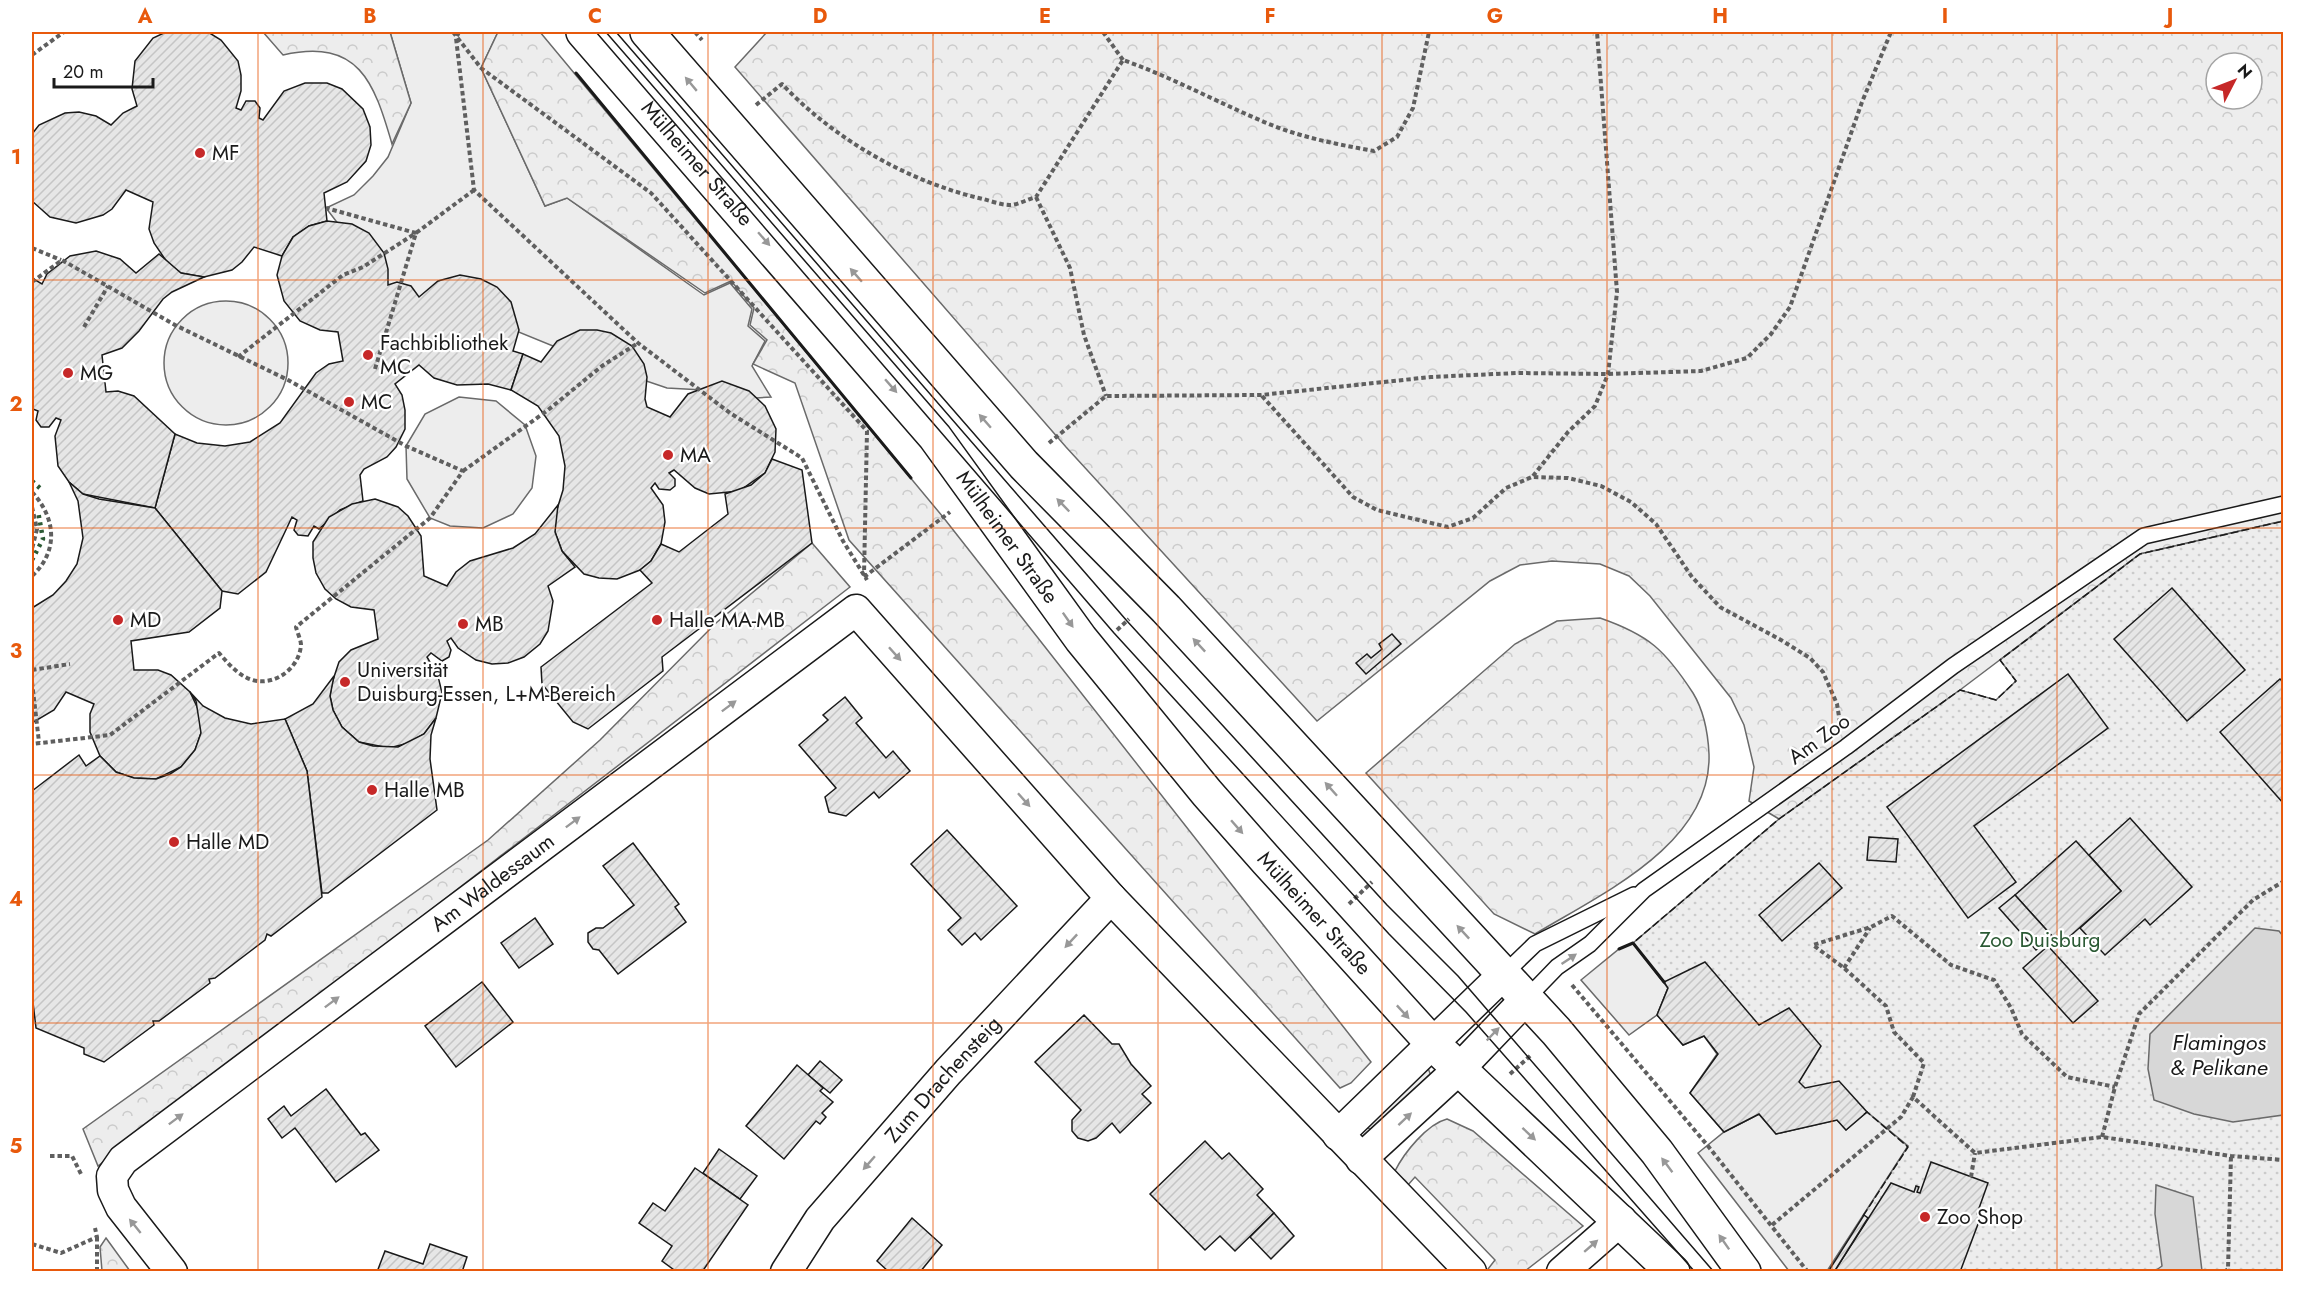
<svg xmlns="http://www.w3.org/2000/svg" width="2315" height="1303" viewBox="0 0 2315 1303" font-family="Jost,sans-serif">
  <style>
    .built { fill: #ededed; stroke: #6a6a6a; stroke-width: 1.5 }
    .forest { fill: url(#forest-crowns); stroke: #6a6a6a; stroke-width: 1.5; fill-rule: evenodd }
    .park { fill: url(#park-dots); stroke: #6a6a6a; stroke-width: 1.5 }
    .water { fill: #d7d7d7; stroke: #6a6a6a; stroke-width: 1.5 }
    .building { fill: url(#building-hatch); stroke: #1a1a1a; stroke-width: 1.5 }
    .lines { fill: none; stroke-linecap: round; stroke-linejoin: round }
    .service-casing { stroke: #1a1a1a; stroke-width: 18 }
    .minor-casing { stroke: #1a1a1a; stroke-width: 33 }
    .secondary-casing { stroke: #1a1a1a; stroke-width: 36 }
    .path { stroke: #5f5f5f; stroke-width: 4; stroke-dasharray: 4.5 3; stroke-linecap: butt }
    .service { stroke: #fff; stroke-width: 15 }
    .minor { stroke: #fff; stroke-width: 30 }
    .secondary { stroke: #fff; stroke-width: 33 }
    .tram { stroke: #1a1a1a; stroke-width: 1.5 }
    .hedge { stroke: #2b5a34; stroke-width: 4.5; stroke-dasharray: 3 4.5; stroke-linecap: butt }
    .fence { stroke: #1a1a1a; stroke-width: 1.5; stroke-dasharray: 8 3; stroke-linecap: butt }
    .wall { stroke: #1a1a1a; stroke-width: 3 }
    .oneway { fill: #989898 }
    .grid { fill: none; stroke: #e8590c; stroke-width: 1.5; stroke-opacity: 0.55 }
    .poi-dot { fill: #c62828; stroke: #fff; stroke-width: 2 }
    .labels { text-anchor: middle; stroke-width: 4.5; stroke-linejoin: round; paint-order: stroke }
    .poi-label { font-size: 21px; fill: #1a1a1a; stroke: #fff; text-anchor: start }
    .street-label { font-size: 21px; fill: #1a1a1a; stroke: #fff }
    .park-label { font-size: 21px; fill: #2b5a34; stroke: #fff }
    .water-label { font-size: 22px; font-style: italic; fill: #1a1a1a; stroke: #fff }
    .neatline { fill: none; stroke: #e8590c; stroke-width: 2 }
    .grid-label { font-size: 20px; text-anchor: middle; font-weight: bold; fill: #e8590c }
  </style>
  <defs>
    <pattern id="forest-crowns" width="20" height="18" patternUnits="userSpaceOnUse" patternTransform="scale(1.5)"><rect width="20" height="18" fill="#ededed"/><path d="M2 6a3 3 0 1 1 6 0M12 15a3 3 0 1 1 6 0" fill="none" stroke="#cbcbcb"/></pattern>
    <pattern id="park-dots" width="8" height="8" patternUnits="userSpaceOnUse" patternTransform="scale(1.5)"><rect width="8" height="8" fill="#ededed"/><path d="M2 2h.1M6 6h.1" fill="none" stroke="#cbcbcb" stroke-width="1.8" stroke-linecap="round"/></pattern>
    <pattern id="building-hatch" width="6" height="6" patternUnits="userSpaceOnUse" patternTransform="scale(1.5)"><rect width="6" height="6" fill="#e6e6e6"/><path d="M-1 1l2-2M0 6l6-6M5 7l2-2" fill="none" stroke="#c5c5c5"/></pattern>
  </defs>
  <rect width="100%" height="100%" fill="#fff"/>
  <g class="built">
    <path d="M390,32H498L481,68L545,206L567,198L704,295L730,283L752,309L748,326L765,341L752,366L771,397L740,399L703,390L667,388L602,366L509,328L375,369L359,251L326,208L354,195L373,176L388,157L411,103Z"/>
    <circle cx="226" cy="363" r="62"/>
    <path d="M459,397L496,401L525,425L536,456L532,488L513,514L483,528L450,526L430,518L407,479L406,446L425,414Z"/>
    <path d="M1633,943L1668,988L1657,1015L1629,1035L1581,980L1619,949Z"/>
    <path d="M1428,1068L1431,1076L1371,1130L1367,1127Z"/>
    <path d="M1867,1112L1890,1126L1908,1147L1827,1272L1789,1271L1698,1153L1724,1132L1759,1114L1776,1134Z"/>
  </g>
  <g class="forest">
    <path d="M263,32H390L411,103L392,144C374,82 359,38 283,55Z"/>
    <path d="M498,32H540L943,517L1371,1062L1351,1083L1340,1088L849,540L795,383L753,364L767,340L750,325L754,308L731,281L705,293L567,198L545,206L481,68Z"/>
    <path d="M767,32H2283V521L2140,554L1960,690L1779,819L1749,801L1754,767L1744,725L1731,698L1650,596L1629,576L1600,564L1552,561L1520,565L1490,581L1317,721L1066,447L735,67ZM2216,63H2252V99H2216Z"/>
    <path d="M812,543L850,587L98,1166L83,1129L488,840L600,740L716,623Z"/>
    <path d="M1600,618C1649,635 1665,650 1693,693C1704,711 1708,733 1709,754C1712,844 1601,894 1535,934L1494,914L1366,773L1515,644L1557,621Z"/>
    <path d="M1447,1119L1473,1131L1583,1226L1525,1271H1491L1488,1269L1495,1260L1415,1177L1408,1185L1395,1171C1404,1153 1427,1124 1447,1119Z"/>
    <path d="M106,1238L130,1271H102L100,1247Z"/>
  </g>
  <path class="park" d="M2283,521V1271H1827L1908,1146L1867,1112L1846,1130L1837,1120L1776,1134L1759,1114L1724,1132L1690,1093L1717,1054L1704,1036L1683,1045L1657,1015L1668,988L1633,943L1779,819L1960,690L1996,700L2016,681L2000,660L2140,554Z"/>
  <g class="water">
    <path d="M2255,928L2279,931L2283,936V1115L2233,1122L2194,1114L2154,1100L2148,1069L2150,1034Z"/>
    <path d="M2156,1185L2193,1197L2202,1271H2155L2162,1266L2155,1214Z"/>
  </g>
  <g class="building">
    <path d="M166,32H208L221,40L238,61L241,75V91L236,108L241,110L246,101H255L260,108L259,118L263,120L284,91L305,83H327L342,89L363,109L370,127L371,145L366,161L347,182L324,193L327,221L309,226L293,237L282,256L254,247L242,262L232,270L204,277L181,273L169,265L154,243L149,229L153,202L126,190L112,209L103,215L76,223L50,217L32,201V134L39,125L65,113L79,112L96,116L111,125L123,113L137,106L132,89L135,61L153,38Z"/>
    <path d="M327,221L352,224L369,233L384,253L388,269V285L397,282L411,286L419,297L438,281L460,275L481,279L497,287L511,302L519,330L513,351L523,354L511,390L488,384L457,385L434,378L419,365L395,384L402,395L405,410V429L396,447L387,457L364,469L360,475L363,501L340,510L319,529L314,526L308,536L298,535L294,530L297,520L292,517L266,572L238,594L222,591L155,508L175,434L197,443L225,446L250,442L280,423L316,373L329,364L343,361L338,332L320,330L300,321L284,301L277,275L282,256L293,237L309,226Z"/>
    <path d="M96,251L120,259L136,273L159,254L181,273L204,277L172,292L163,299L139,331L122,348L102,355L106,392L118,391L134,396L175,434L155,508L83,494L69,482L58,466L55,436L61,420L56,418L49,427H41L36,420L38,411L33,409L32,413V278L42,284L47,274L70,256Z"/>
    <path d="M580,330H597L611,333L632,346L644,364L647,377L645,399L647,407L670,417L688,394L722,381L749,391L765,406L776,429L775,452L765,473L739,491L709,494L695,488L674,470L669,473L675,479V486L670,490L659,489L655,483L651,488L663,505L665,522L661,544L651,561L640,570L617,579L599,578L584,574L562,551L555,532V516L563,490L565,466L559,436L538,406L511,390L523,354L541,362L557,341Z"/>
    <path d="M772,459L802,470L812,543L662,657L663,671L588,729L573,722L542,684L541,667L652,583L640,570L651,561L661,544L679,552L728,514L725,494L751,485L765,473Z"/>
    <path d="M69,482L83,494L99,499L155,508L222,591L220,608L189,632L131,641L134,670H158L171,675L190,692L199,711L201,733L195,750L181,767L156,779L134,778L116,772L100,756L90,732V714L94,704L66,692L54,710L32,723V608L53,595L66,581L77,564L83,538L78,501Z"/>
    <path d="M375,499L398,507L408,516L421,536L424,576L447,586L456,572L470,561L513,548L535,534L558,505L555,532L562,551L575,567L548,586L553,601L548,631L540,644L524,657L508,663L492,664L476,660L458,648L451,638L447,641L451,650L449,657L442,661L431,653L427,657L438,676L442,693L436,718L424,734L409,743L389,748L359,742L342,727L333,710L330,696L332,683L339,662L351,650L378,639L374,610L351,607L336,599L325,589L316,573L313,558V542L329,517L352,504Z"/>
    <path d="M2172,588L2245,670L2187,721L2114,639Z"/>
    <path d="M1392,634L1401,644L1366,674L1356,663L1367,654L1371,658L1382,649L1379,644Z"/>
    <path d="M2068,674L2108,728L1974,826L2016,882L1968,918L1887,807Z"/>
    <path d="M334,676L330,696L333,710L342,727L359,742L373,746L398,747L424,734L436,718L431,735L430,759L437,810L328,893H322L307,771L285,719L313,704Z"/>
    <path d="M2280,679L2284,683V804L2220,732Z"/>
    <path d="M190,692L203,706L225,718L251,724L285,719L307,771L322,897L271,936L267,934L265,940L215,978L209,979L210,983L159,1021H153L154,1025L104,1062L84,1054V1048L36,1028L32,994V791L79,755L86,766L100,756L116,772L134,778L156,779L170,774L181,767L195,750L201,733L196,701Z"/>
    <path d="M845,697L862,718L856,723L886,758L893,751L910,771L879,798L874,792L846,816L829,812L825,797L836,788L799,745L828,720L823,715Z"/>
    <path d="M2130,818L2192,887L2150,925L2145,919L2105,955L2080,928L2121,891L2089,855Z"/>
    <path d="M947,830L1017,906L981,940L975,933L962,945L948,930L961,918L911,864Z"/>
    <path d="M1869,837L1898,839L1896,862L1867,860Z"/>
    <path d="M2076,841L2121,891L2060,945L2015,895Z"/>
    <path d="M633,843L679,904L675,907L686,922L618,974L599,950L593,949L588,942V933L596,928H603L634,905L603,866Z"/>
    <path d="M1819,863L1842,888L1782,941L1759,915Z"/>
    <path d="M2015,895L2052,936L2036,950L1999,908Z"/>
    <path d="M535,918L553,944L519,968L501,943Z"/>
    <path d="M2048,946L2098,1001L2073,1023L2023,968Z"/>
    <path d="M1705,962L1759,1025L1789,1008L1821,1046L1799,1082L1805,1088L1839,1081L1867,1112L1846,1130L1837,1120L1776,1134L1759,1114L1724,1132L1690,1093L1718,1054L1704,1036L1683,1045L1657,1015L1668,988L1664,982Z"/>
    <path d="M482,982L513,1022L456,1067L425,1026Z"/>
    <path d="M1084,1015L1112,1044H1119L1131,1064L1151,1086L1142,1094L1151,1103L1120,1133L1112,1123L1096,1138L1088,1141L1078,1138L1072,1131V1120L1081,1110L1035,1062Z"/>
    <path d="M820,1061L842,1080L830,1093L808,1075Z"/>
    <path d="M797,1065L823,1088L820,1091L833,1102L822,1113L826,1117L820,1124L816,1121L784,1159L746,1126Z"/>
    <path d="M326,1089L361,1135L365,1133L379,1150L336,1182L295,1128L282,1138L268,1119L284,1106L291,1116Z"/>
    <path d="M1205,1141L1222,1159L1229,1153L1263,1189L1257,1195L1274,1213L1235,1251L1220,1236L1205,1250L1150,1194Z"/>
    <path d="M719,1149L757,1176L740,1199L703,1173Z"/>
    <path d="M1931,1162L1988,1183L1977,1214L1981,1216L1960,1272H1834L1891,1183L1914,1192L1916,1186L1919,1187L1917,1192L1920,1193Z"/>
    <path d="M695,1168L748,1205L702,1272H677L662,1261L672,1246L639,1223L653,1203L665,1211Z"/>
    <path d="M1274,1213L1294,1236L1271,1259L1250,1237Z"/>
    <path d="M1864,1215L1868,1218L1834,1272H1828Z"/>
    <path d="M912,1218L942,1245L920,1272H889L877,1261Z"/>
    <path d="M430,1244L467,1257L462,1272H377L385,1251L423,1264Z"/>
  </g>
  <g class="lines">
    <g class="service-casing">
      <g id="service">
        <path d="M1504,974L1535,944L1634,895"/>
        <path d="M1526,999L1557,967L1590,944L1644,890L1846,747L1953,666L2144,536L2284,504"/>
      </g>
    </g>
    <g class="minor-casing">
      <g id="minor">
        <path d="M1338,1135L1504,974"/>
        <path d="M1361,1159L1459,1069L1526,999"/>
        <path id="s1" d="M172,1272L121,1207L113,1190L112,1176L123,1160L856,610L1111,898L1471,1272"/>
        <path id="s2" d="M786,1272L820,1219L948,1072L1111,898"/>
        <path d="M1562,1272L1621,1220"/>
      </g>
    </g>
    <g class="secondary-casing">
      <g id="secondary">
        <path id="s3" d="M583,32L935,437L1081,639L1207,793L1267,861L1432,1043L1673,1272"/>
        <path d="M647,32L1024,465L1166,609L1556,1031L1657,1152L1744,1272"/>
      </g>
    </g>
    <g class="path">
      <path d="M453,32L481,68L651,193L867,431L864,575"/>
      <path d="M459,32L456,38L474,190L638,343L730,413L802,458L843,541L867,580"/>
      <path d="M695,32L702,40"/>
      <path d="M1103,32L1123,60"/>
      <path d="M32,55L64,32"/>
      <path d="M756,105L782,84C834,139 908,182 983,199C991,201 1001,205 1010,205C1018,205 1028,199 1036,197L1123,60C1171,77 1215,101 1262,121C1298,137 1336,144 1374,151L1397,137L1413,108L1429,32"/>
      <path d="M1036,197L1070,268L1084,335L1106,396"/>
      <path d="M32,248L61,260"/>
      <path d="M32,282L62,260L175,325L288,380L406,446L463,471L430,518L296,627C297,632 301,640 301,645C299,671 270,689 247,678C235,672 227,662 219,653L110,735L32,744"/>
      <path d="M84,327L108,286"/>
      <path d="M238,357L343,275L363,267L416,233L326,208"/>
      <path d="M375,369L416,233L474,190"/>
      <path d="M1262,396L1353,497L1377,510L1448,527L1473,518L1506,488L1532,477L1568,478L1601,486L1631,502L1656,524L1692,577L1720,607L1781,640L1810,658L1823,672L1837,704L1840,723"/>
      <path d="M1049,443L1106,396L1261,395L1431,377L1517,373L1608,374L1701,371L1747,358L1771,334L1790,307L1862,102L1891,32"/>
      <path d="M463,471L548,410L602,366L638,343"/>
      <path d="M1533,476L1568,432L1595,406L1608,374L1617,292L1597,32"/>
      <path d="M32,492C56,518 59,551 32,576"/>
      <path d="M32,507L37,529L32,549"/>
      <path d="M864,577L950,512"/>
      <path d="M1117,630L1129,619"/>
      <path d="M32,670L70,664"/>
      <path d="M32,682L39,742"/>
      <path d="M1349,904L1372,882"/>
      <path d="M1844,968L1870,928"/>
      <path d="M1572,985L1708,1146L1808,1272"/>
      <path d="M1510,1074L1531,1055"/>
      <path d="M1913,1097L1924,1063L1894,1032L1886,1006L1844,968L1813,945L1871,927L1892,916L1951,965L1994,980L2011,1008L2022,1034L2067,1077L2115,1087"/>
      <path d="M2102,1137L2115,1087L2139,1014L2253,900L2284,881"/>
      <path d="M50,1156H72L81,1174"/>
      <path d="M1971,1177L1975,1153"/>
      <path d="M1772,1225L1901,1117L1913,1097L1975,1153L2102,1137L2231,1156L2284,1160"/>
      <path d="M97,1237V1272"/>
      <path d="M32,1244L61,1253L97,1237L95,1228"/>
      <path d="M2224,1272L2228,1269L2231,1156"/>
    </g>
    <use href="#service" class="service"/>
    <use href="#minor" class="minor"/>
    <use href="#secondary" class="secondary"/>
    <g class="tram">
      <path d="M596,32L1114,633L1389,934L1466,1012L1695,1272"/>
      <path d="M616,32L1127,621L1387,905L1458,976L1714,1272"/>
    </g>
    <g class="hedge">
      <path d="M32,481L42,490"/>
      <path d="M32,527V532"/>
      <path d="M32,560L43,539L38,511"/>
    </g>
    <g class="fence">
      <path d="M1665,983L1633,943L1779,819L1960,690L1996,700L2016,681L2000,660L2140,554L2284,521"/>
      <path d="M1863,1216L1908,1147L1867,1112L1863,1115"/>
    </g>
    <g class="wall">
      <path d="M576,73L911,478"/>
      <path d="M1619,949L1633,943L1664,982"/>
    </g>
  </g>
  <defs><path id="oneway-solid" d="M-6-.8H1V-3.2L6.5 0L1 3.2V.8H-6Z" transform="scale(1.5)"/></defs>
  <g class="oneway">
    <use href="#oneway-solid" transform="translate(691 84) rotate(-130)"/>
    <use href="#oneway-solid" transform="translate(764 239) rotate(49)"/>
    <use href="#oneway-solid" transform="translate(856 275) rotate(-131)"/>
    <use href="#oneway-solid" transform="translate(891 386) rotate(49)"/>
    <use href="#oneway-solid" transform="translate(985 421) rotate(-131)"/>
    <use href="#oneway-solid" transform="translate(1063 505) rotate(-134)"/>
    <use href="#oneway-solid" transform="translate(1068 620) rotate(55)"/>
    <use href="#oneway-solid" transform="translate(1199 645) rotate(-133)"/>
    <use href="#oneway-solid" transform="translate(895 654) rotate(48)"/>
    <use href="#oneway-solid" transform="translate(729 706) rotate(-37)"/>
    <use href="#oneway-solid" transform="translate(1331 789) rotate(-132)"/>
    <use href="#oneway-solid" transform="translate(1024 800) rotate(48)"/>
    <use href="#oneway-solid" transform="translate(573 822) rotate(-37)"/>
    <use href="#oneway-solid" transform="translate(1237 827) rotate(49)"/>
    <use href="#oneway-solid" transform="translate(1463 932) rotate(-133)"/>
    <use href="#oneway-solid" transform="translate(1071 941) rotate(133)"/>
    <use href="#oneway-solid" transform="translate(1569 959) rotate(-34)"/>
    <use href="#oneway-solid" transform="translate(332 1002) rotate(-37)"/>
    <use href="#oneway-solid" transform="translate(1403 1012) rotate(47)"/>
    <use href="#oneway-solid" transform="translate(1493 1034) rotate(-46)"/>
    <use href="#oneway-solid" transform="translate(176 1119) rotate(-37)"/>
    <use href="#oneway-solid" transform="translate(1405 1119) rotate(-43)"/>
    <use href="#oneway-solid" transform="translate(1529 1134) rotate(43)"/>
    <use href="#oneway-solid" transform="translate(869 1163) rotate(131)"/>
    <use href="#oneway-solid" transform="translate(1667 1165) rotate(-127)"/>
    <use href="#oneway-solid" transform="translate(135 1226) rotate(-129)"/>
    <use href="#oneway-solid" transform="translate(1724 1242) rotate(-125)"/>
    <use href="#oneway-solid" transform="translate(1591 1246) rotate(-41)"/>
  </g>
  <path class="grid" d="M258,32V1272M483,32V1272M708,32V1272M933,32V1272M1158,32V1272M1382,32V1272M1607,32V1272M1832,32V1272M2057,32V1272M32,280H2284M32,528H2284M32,775H2284M32,1023H2284"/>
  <g class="poi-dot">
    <circle cx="200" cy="153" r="6"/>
    <circle cx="368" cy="355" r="6"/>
    <circle cx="68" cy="373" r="6"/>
    <circle cx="349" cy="402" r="6"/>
    <circle cx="668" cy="455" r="6"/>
    <circle cx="118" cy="620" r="6"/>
    <circle cx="657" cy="620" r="6"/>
    <circle cx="463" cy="624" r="6"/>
    <circle cx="345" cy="682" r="6"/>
    <circle cx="372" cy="790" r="6"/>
    <circle cx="174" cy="842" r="6"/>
    <circle cx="1925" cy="1217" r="6"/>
  </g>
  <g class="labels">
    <g class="poi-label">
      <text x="212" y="160">MF</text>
      <text x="380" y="350">Fachbibliothek<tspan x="380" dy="24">MC</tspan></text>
      <text x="80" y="380">MG</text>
      <text x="361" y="409">MC</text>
      <text x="680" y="462">MA</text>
      <text x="130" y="627">MD</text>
      <text x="669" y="627">Halle MA-MB</text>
      <text x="475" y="631">MB</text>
      <text x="357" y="677">Universität<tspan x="357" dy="24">Duisburg-Essen, L+M-Bereich</tspan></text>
      <text x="384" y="797">Halle MB</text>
      <text x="186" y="849">Halle MD</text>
      <text x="1937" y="1224">Zoo Shop</text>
    </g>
    <g class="street-label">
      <text dy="7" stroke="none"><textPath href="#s3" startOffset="174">Mülheimer Straße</textPath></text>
      <text dy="7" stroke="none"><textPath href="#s3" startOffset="660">Mülheimer Straße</textPath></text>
      <text transform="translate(1819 739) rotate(-36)" y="7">Am Zoo</text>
      <text dy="7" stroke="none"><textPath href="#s1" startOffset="597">Am Waldessaum</textPath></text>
      <text dy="7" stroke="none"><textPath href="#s3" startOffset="1146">Mülheimer Straße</textPath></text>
      <text dy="7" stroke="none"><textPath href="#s2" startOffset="249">Zum Drachensteig</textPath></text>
    </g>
    <g class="park-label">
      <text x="2040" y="947">Zoo Duisburg</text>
    </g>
    <g class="water-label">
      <text x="2219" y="1050">Flamingos<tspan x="2219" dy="25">&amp; Pelikane</tspan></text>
    </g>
  </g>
  <rect width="2315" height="1303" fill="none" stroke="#ffffff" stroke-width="66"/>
  <g transform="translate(2234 81) rotate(48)"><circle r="28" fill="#ffffff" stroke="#a3a3a3" stroke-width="1.5"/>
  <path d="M0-4.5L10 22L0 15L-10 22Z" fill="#c62828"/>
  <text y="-9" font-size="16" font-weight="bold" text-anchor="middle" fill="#1a1a1a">N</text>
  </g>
  <path d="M54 78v9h99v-9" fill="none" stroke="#1a1a1a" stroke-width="3"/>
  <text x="63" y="78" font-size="18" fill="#1a1a1a" stroke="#ffffff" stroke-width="4.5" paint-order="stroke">20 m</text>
  <rect x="33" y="33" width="2249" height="1237" class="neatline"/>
  <g class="grid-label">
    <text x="145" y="23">A</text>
    <text x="370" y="23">B</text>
    <text x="595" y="23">C</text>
    <text x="820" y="23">D</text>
    <text x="1045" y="23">E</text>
    <text x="1270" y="23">F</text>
    <text x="1495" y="23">G</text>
    <text x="1720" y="23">H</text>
    <text x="1945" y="23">I</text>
    <text x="2170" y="23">J</text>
    <text x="16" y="164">1</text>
    <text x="16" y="411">2</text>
    <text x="16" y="658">3</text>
    <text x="16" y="906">4</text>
    <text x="16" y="1153">5</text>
  </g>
</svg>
